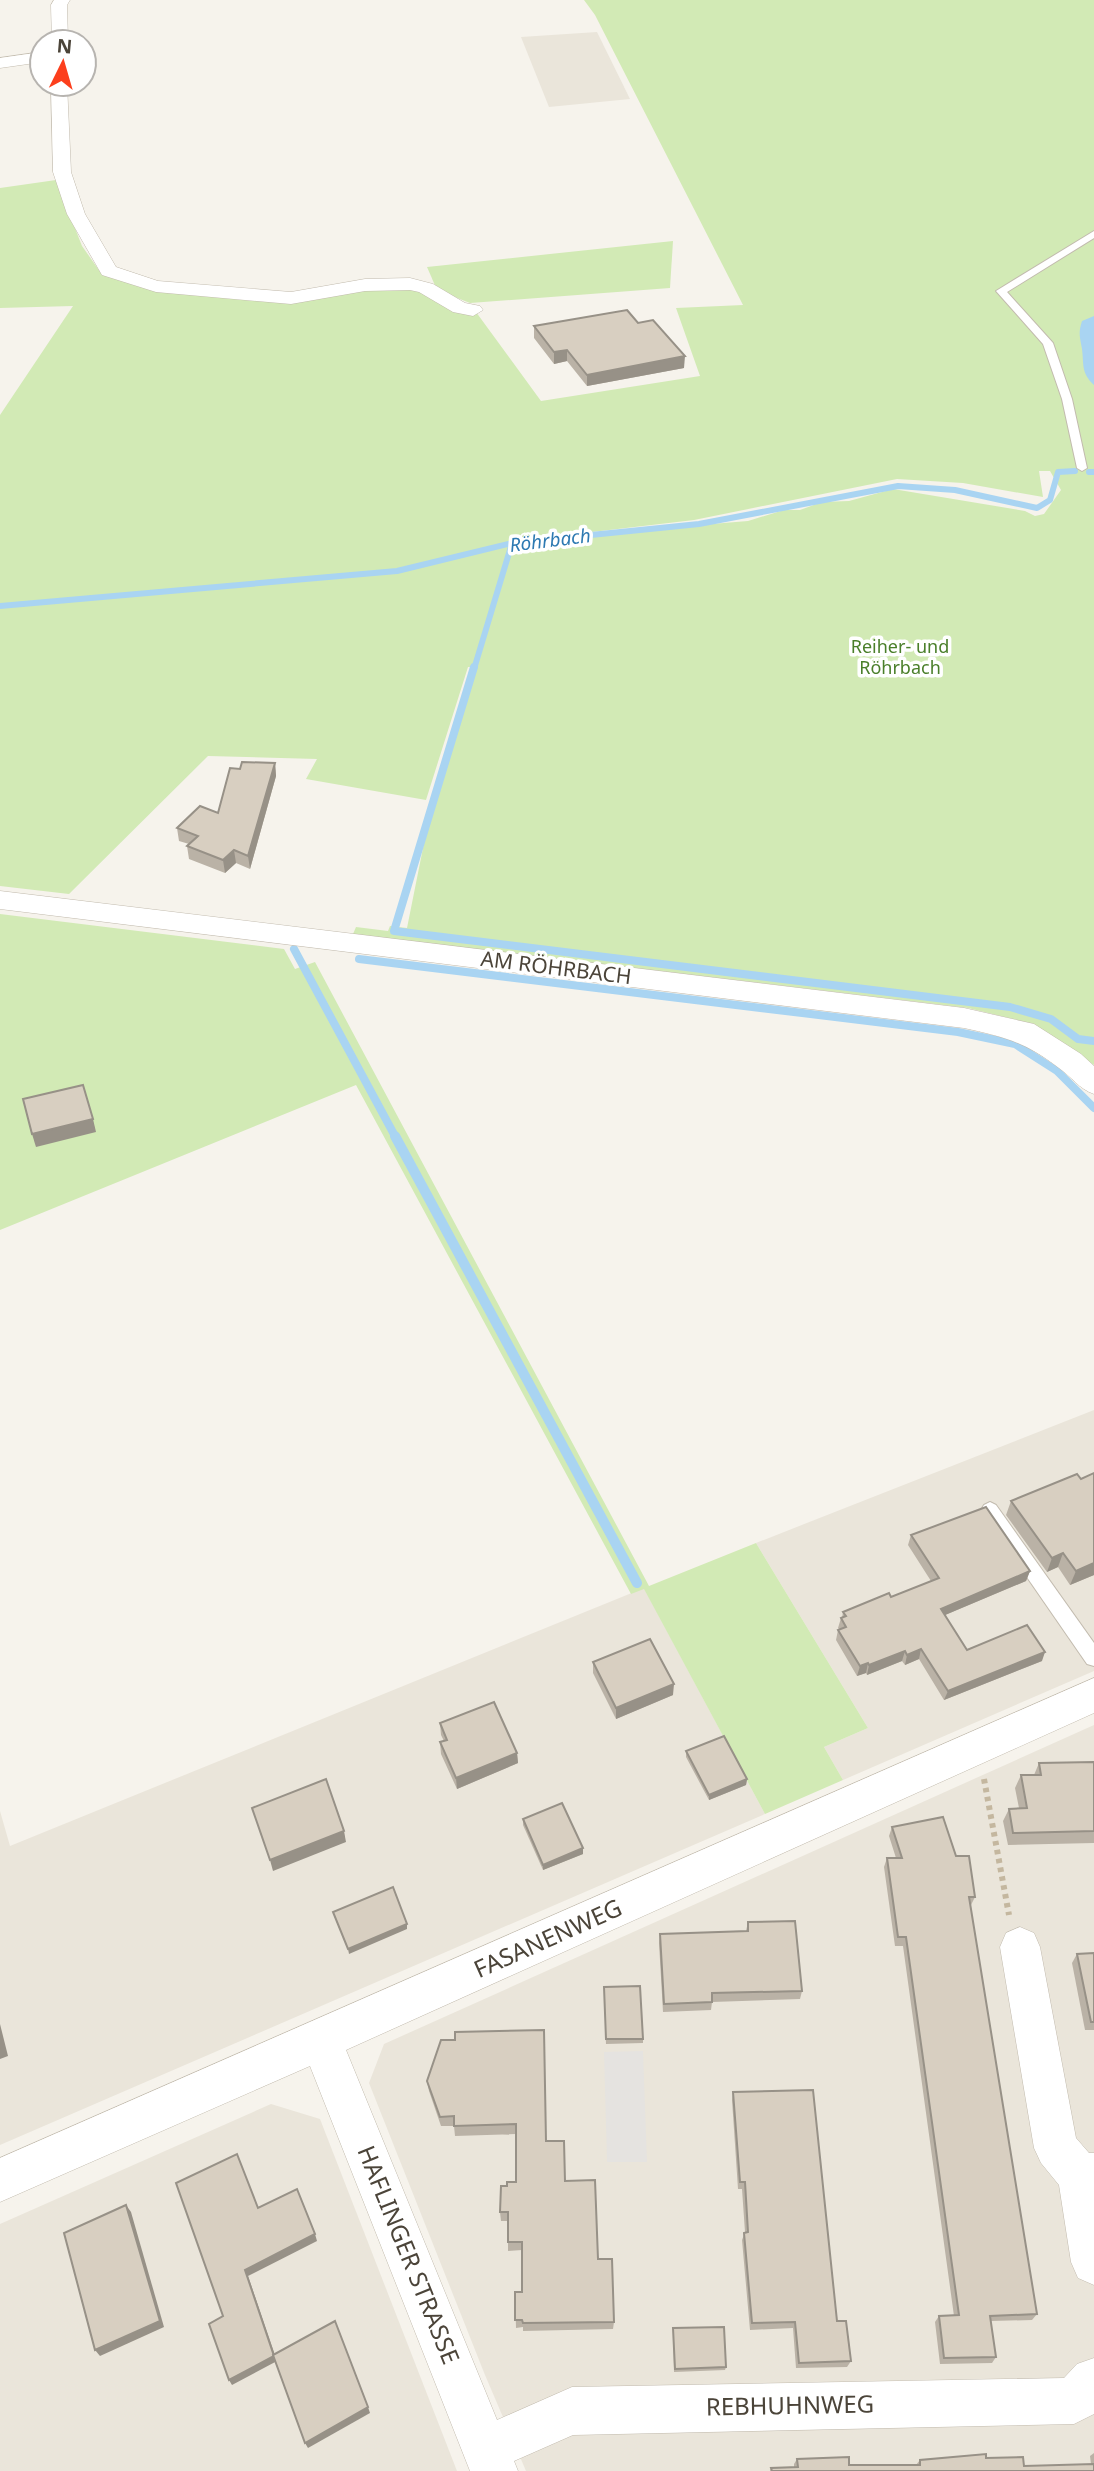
<svg xmlns="http://www.w3.org/2000/svg" width="1094" height="2471" viewBox="0 0 1094 2471" font-family="'Noto Sans',sans-serif">
  <style>
    .residential { fill: #eae5da }
    .green { fill: #d2eab5; fill-rule: evenodd }
    .parking { fill: #e5e3e0 }
    .water { fill: #a9d4f2 }
    .lines { fill: none; stroke-linecap: round; stroke-linejoin: round }
    .stream-far2 { stroke: #a9d4f2; stroke-width: 6 }
    .stream-far1 { stroke: #a9d4f2; stroke-width: 8 }
    .stream { stroke: #a9d4f2; stroke-width: 10 }
    .service-casing { stroke: #c2bbae; stroke-width: 2 }
    .minor-casing { stroke: #c2bbae; stroke-width: 1 }
    .path { stroke: #c4b79f; stroke-width: 6; stroke-dasharray: 4.5 4.5; stroke-linecap: butt }
    .service { fill: #fff; fill-rule: evenodd }
    .minor { fill: #fff; fill-rule: evenodd }
    .wall { fill: #bab2a6 }
    .shaded-wall { fill: #979187 }
    .building { fill: #d8cfc1; stroke: #979187; stroke-width: 2 }
    .labels { text-anchor: middle; stroke-width: 7; stroke-linejoin: round; paint-order: stroke }
    .far-park-label { font-size: 18px; fill: #4a7f2a; stroke: #fff }
    .far-water-label { font-size: 19px; font-style: italic; fill: #2e7ab2; stroke: #fff }
    .street-label { font-size: 21px; fill: #4b4439; stroke: #fff }
    .near-street-label { font-size: 24px; fill: #4b4439; stroke: #fff }
  </style>
  <rect width="100%" height="100%" fill="#f6f3ec"/>
  <g class="residential">
    <path d="M597,32L630,99L549,107L521,37Z"/>
    <path d="M1094,1410V1671L843,1780L824,1747L868,1728L756,1543Z"/>
    <path d="M644,1588L765,1814L0,2145V1811L10,1846Z"/>
    <path d="M1094,1725V2471H526L485,2375L369,2083L384,2044Z"/>
    <path d="M271,2104L320,2119L457,2471H0V2224Z"/>
  </g>
  <g class="green">
    <path d="M584,0H1094V1065L1029,1023L968,1008L353,934L356,927L388,931L390,926L407,928L425,838L476,667H468L426,800L306,779L317,759L208,756L69,894L0,886V415L73,306L0,308V188L56,180L82,246L101,273L153,289L292,301L364,288L407,287L476,312L541,401L700,376L676,308L743,305L595,15ZM1039,471H1050L1061,490L1044,514L1035,516L1025,511L893,489L849,501L822,502L800,510H784L748,521L541,538L694,520L897,479L963,483L1043,497Z"/>
    <path d="M673,241L670,288L470,303L437,290L427,267Z"/>
    <path d="M0,914L284,949L295,969L315,962L649,1586L756,1543L868,1728L824,1747L843,1780L765,1814L644,1589L631,1594L356,1085L0,1230Z"/>
  </g>
  <path class="parking" d="M643,2051L647,2162H607L604,2052Z"/>
  <path class="water" d="M1094,316V385C1081,373 1084,365 1082,349C1080,337 1078,333 1082,321Z"/>
  <g class="lines">
    <g class="stream-far2">
      <path d="M1089,472H1094"/>
      <path d="M0,606L397,571L512,543L699,524L898,486L955,490L1037,508L1050,500L1058,472L1075,471"/>
      <path d="M474,669L512,543"/>
    </g>
    <g class="stream-far1">
      <path d="M474,667L394,931L1010,1007L1051,1019L1078,1039L1094,1041"/>
      <path d="M294,949L396,1138"/>
      <path d="M359,959L958,1032L1015,1044L1057,1071L1094,1108"/>
    </g>
    <path class="stream" d="M395,1136L637,1583"/>
    <g class="service-casing">
      <g id="service">
        <path d="M1094,231V238L1007,292L1053,343L1072,399L1087,468L1082,471L1077,468L1062,399L1043,344L996,291Z"/>
        <path d="M990,1502L996,1505L1094,1643V1666L1087,1664L984,1515L981,1510L984,1505Z"/>
      </g>
    </g>
    <g class="minor-casing">
      <g id="minor">
        <path d="M54,0H70L67,5L68,42H52L51,5Z"/>
        <path d="M42,52V62L0,68V58Z"/>
        <path d="M51,84H67L71,172L85,214L116,267L158,281L291,292L365,279L410,278L433,284L465,303L480,306L483,310L473,316L453,312L419,292L410,290L365,291L291,304L156,292L102,275L67,214L53,172Z"/>
        <path d="M0,891L964,1008L1034,1024L1081,1054L1094,1066V1094C1079,1089 1072,1077 1059,1068C1025,1042 1005,1037 964,1028L0,909Z"/>
        <path d="M1094,1678V1713L346,2050L497,2420L572,2387L1064,2378L1077,2364L1094,2358V2414L1074,2424L573,2435L514,2461L518,2471H470L310,2066L0,2202V2158Z"/>
        <path d="M1020,1927L1034,1933L1040,1947L1076,2138L1089,2153H1094V2285L1078,2278L1071,2262L1059,2185L1041,2163L1034,2148L1000,1947L1006,1933Z"/>
      </g>
    </g>
    <path class="path" d="M984,1779L1009,1915"/>
    <use href="#service" class="service"/>
    <use href="#minor" class="minor"/>
  </g>
  <g class="wall">
    <path d="M638,323L684,368L587,386L567,361L554,364L534,338V326Z"/>
    <path d="M275,763L276,776L250,869L236,863L225,873L189,859L187,846L189,844L179,841L177,828L218,813L240,769Z"/>
    <path d="M1094,1473V1575L1070,1585L1058,1567L1047,1572L1006,1515L1011,1501L1081,1479Z"/>
    <path d="M911,1535L1030,1571L1026,1581L945,1615L967,1650L1042,1661L944,1700L919,1659L905,1665L902,1661L867,1675L866,1673L857,1676L836,1640L838,1630H840L838,1628L841,1618H842L843,1612L891,1597L931,1581L908,1545Z"/>
    <path d="M593,1662L673,1695L616,1719L593,1673Z"/>
    <path d="M440,1723L517,1753L518,1763L457,1789L441,1754L440,1742L444,1741L441,1735Z"/>
    <path d="M686,1751L747,1779L746,1785L709,1800L686,1757Z"/>
    <path d="M1094,1762V1843L1008,1845L1003,1821L1009,1809L1019,1808L1015,1788L1021,1775H1034L1039,1763Z"/>
    <path d="M523,1819L583,1854L543,1870L523,1825Z"/>
    <path d="M892,1827L956,1856L975,1897L971,1905H970L1037,2314L1032,2320L991,2321L996,2357L992,2363L940,2364L935,2322L939,2316H954L903,1946H895L884,1867L887,1858H896L889,1836Z"/>
    <path d="M748,1922L802,1991L800,1999L712,2002L711,2010L663,2012L659,1943L660,1934L746,1931Z"/>
    <path d="M1094,1953V2030H1085L1072,1963L1077,1954Z"/>
    <path d="M604,1992L643,2039V2043L606,2044Z"/>
    <path d="M441,2040L546,2141L565,2181L598,2259L614,2322L613,2329L523,2331V2327L516,2328L515,2292H522V2250L508,2251V2221H501L500,2212L507,2186L516,2182V2134L455,2136L454,2126H441L429,2091L427,2081Z"/>
    <path d="M733,2092L837,2321L851,2361L847,2367L796,2368L793,2328L750,2330L742,2240L745,2232L742,2189H738L732,2100Z"/>
    <path d="M673,2328L726,2367L725,2370L674,2372Z"/>
    <path d="M1094,2453V2471H770L771,2468L794,2467V2464L797,2459L849,2465H916L920,2460L986,2458L1024,2466L1091,2464L1090,2456Z"/>
  </g>
  <g class="shaded-wall">
    <path d="M567,350V361L554,364V352Z"/>
    <path d="M685,356L684,368L587,386V375Z"/>
    <path d="M275,763L276,776L250,869L248,856Z"/>
    <path d="M234,850L236,863L225,873L223,860Z"/>
    <path d="M93,1119L96,1132L36,1147L32,1134Z"/>
    <path d="M1063,1553L1058,1567L1047,1572L1052,1558Z"/>
    <path d="M1094,1563V1575L1070,1585L1076,1571Z"/>
    <path d="M1030,1571L1026,1581L938,1618L941,1609Z"/>
    <path d="M921,1649L919,1659L905,1665L907,1655Z"/>
    <path d="M905,1651L902,1661L867,1675L869,1665Z"/>
    <path d="M1045,1652L1042,1661L944,1700L948,1691Z"/>
    <path d="M868,1663L866,1673L857,1676L860,1666Z"/>
    <path d="M674,1684L673,1695L616,1719V1708Z"/>
    <path d="M517,1753L518,1763L457,1789L456,1778Z"/>
    <path d="M747,1779L746,1785L709,1800V1795Z"/>
    <path d="M344,1831L346,1842L273,1871L270,1860Z"/>
    <path d="M583,1848V1854L543,1870V1865Z"/>
    <path d="M407,1924V1929L349,1954L348,1949Z"/>
    <path d="M0,2024L8,2056L0,2059Z"/>
    <path d="M126,2205L131,2212L164,2327L100,2356L95,2350Z"/>
    <path d="M315,2234L317,2241L248,2276L277,2361L232,2385L229,2380L245,2270Z"/>
    <path d="M368,2407L370,2413L308,2448L305,2443Z"/>
  </g>
  <g class="building">
    <path d="M627,310L638,323L653,320L685,356L587,375L567,350L554,352L534,326Z"/>
    <path d="M242,762L275,763L248,856L234,850L223,860L187,846L198,836L177,828L200,806L218,813L230,768L240,769Z"/>
    <path d="M83,1085L93,1119L32,1134L23,1099Z"/>
    <path d="M1094,1473V1563L1076,1571L1063,1553L1052,1558L1011,1501L1077,1474L1081,1479Z"/>
    <path d="M986,1507L1030,1571L941,1609L967,1650L1027,1625L1045,1652L948,1691L921,1649L907,1655L905,1651L869,1665L868,1663L860,1666L838,1630L846,1627L841,1618L846,1616L843,1612L889,1593L891,1597L939,1578L911,1535Z"/>
    <path d="M650,1639L674,1684L616,1708L593,1662Z"/>
    <path d="M494,1702L517,1753L456,1778L440,1742L447,1740L440,1723Z"/>
    <path d="M724,1736L747,1779L709,1795L686,1751Z"/>
    <path d="M1094,1762V1831L1013,1833L1009,1809L1027,1808L1021,1775H1041L1039,1763Z"/>
    <path d="M326,1779L344,1831L270,1860L252,1808Z"/>
    <path d="M562,1803L583,1848L543,1865L523,1819Z"/>
    <path d="M943,1817L956,1856H969L975,1897H969L1037,2314L990,2316L996,2357L944,2358L939,2316L959,2315L906,1937H898L887,1858H902L892,1827Z"/>
    <path d="M393,1887L407,1924L348,1949L333,1912Z"/>
    <path d="M795,1921L802,1991L712,1993V2002L664,2004L660,1934L748,1931V1922Z"/>
    <path d="M1094,1953V2022H1091L1077,1954Z"/>
    <path d="M640,1986L643,2039H606L604,1987Z"/>
    <path d="M544,2030L546,2141H564L565,2181L595,2180L598,2259H612L614,2322L523,2323L522,2320H515V2292H522V2242H508V2212H500L501,2186H507V2182H516V2124L454,2126V2116L440,2117L427,2081L441,2040H455V2032Z"/>
    <path d="M813,2090L837,2321H846L851,2361L799,2363L795,2322L752,2323L744,2233L748,2232L745,2182H740L733,2092Z"/>
    <path d="M237,2154L258,2208L297,2189L315,2234L245,2270L274,2356L229,2380L209,2324L223,2316L176,2183Z"/>
    <path d="M126,2205L160,2321L95,2350L64,2233Z"/>
    <path d="M335,2321L368,2407L305,2443L273,2355Z"/>
    <path d="M724,2327L726,2367L675,2369L673,2328Z"/>
    <path d="M986,2454V2458L1023,2457L1024,2466L1094,2464V2471H772L771,2468L798,2467L797,2459L849,2457V2465H920V2460Z"/>
  </g>
  <g class="labels">
    <g class="far-park-label">
      <text x="900" y="653">Reiher- und<tspan x="900" dy="21">Röhrbach</tspan></text>
    </g>
    <g class="far-water-label">
      <text transform="translate(550 540) rotate(-7)" y="7">Röhrbach</text>
    </g>
    <g class="street-label">
      <text transform="translate(556 968) rotate(7)" y="7">AM RÖHRBACH</text>
    </g>
    <g class="near-street-label">
      <text transform="translate(548 1939) rotate(-24)" y="8">FASANENWEG</text>
      <text transform="translate(408 2255) rotate(68)" y="8">HAFLINGER STRASSE</text>
      <text transform="translate(790 2406) rotate(-1)" y="8">REBHUHNWEG</text>
    </g>
  </g>
  <g transform="translate(63 63) rotate(5)"><circle r="33" fill="#ffffff" stroke="#b7b4b0" stroke-width="2"/>
  <path d="M0-5L12 26L0 18L-12 26Z" fill="#fc3f1d"/>
  <text y="-10" font-size="19" font-weight="bold" text-anchor="middle" fill="#4b4439">N</text>
  </g>
</svg>
